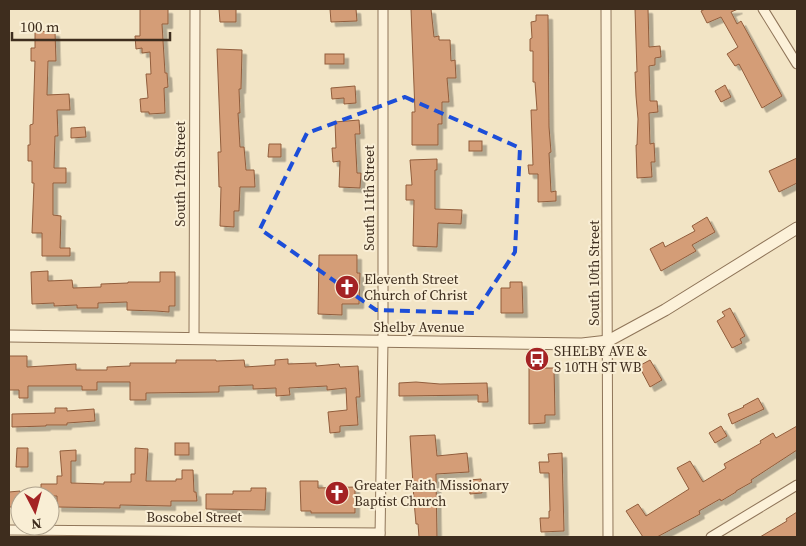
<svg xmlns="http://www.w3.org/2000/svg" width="806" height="546" viewBox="0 0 806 546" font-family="'Source Serif 4',serif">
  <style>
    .building { fill: #d49d77; stroke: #915d3c; filter: url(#shadow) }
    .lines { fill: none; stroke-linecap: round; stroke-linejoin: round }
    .minor-casing { stroke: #8f7559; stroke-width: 11 }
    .tertiary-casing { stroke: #8f7559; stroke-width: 13 }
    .minor { stroke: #fcf1d9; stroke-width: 9 }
    .tertiary { stroke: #fcf1d9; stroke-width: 11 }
    .marked { fill: none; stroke: #1d4ed8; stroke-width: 4; stroke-dasharray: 10 6; stroke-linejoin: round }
    .labels { text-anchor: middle; stroke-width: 4; stroke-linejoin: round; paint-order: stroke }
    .street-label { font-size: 14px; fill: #3e2d1e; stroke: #f9eed5 }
    .poi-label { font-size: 14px; fill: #3e2d1e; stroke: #f9eed5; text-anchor: start }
  </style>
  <defs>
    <filter id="shadow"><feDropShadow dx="4.5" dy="4.5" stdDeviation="0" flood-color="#0004"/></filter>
  </defs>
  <rect width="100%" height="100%" fill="#f2e4c5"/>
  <g class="building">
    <path d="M140,9H168V24H162L165,73H167L168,87L164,88L165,113L149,114V112H141L140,99L148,98L146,74H151L150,52L142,53V48L136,49L135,36H140Z"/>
    <path d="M219,9H236V22H220Z"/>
    <path d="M330,9H356L357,21L331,22Z"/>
    <path d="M411,9H431L434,37L439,36V40H450L451,61L455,60L456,78H447L449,102H442V124H438V145H412V112H415Z"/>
    <path d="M635,9H648L649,47L660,46L661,57L655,58V65L649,66L650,101H657L658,112L649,113L650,144L654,143L655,162H651L652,177L637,178L636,145H637L638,119L636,96L635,72H637Z"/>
    <path d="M705,9H738L731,12L737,24L741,21L782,96L762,108L739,64L735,66L727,54L738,47L721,17L707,23L701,11Z"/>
    <path d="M536,15H548L549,127L551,152L549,153L551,192L556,191V201L538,202V174H529L528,165H533L531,110H537L535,82H533V51H530V39L532,38L531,22L536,21Z"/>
    <path d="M35,31L55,32L56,61H48L47,95L69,94L70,110H57L58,136H55L54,168H66V183H53V215L61,216L60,248H70V256H42V233H32L34,183H32V161H28V145H30V125L33,124L35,61H31V48H35Z"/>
    <path d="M217,49L242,50L241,89H239L240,113H238L240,147H244L246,170H254L255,187H240L239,211H234V227L220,226L221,187H219L218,152H221Z"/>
    <rect x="325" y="54" width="19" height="10"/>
    <path d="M725,85L731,97L721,102L715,91Z"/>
    <path d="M355,86L356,103L344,104V98L332,99L331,88Z"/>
    <path d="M359,120L360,134H355L357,173H361L360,188L339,187L340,161L333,162L332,148H336L335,122Z"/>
    <path d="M85,127L86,137L71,138V128Z"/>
    <rect x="469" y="141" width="13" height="10"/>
    <path d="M269,144H281V157H268Z"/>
    <path d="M797,158V183L779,192L769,171Z"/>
    <path d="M437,159V170H435V209L462,210L461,224L438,223L437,247L413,246L414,200H406V185H412L410,160Z"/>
    <path d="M707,217L715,232L692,245L696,251L661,271L650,249L663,242L665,247L695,231L692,226Z"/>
    <path d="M319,255H357V273H360L359,304H342V315L318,314Z"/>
    <path d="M48,271V281L72,280L73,288L101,287V284L128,283V282H160V272H175V306H169V312L156,311L127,310V302L98,303V308H77V305L54,306V303L32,304L31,272Z"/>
    <path d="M510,282H522L523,313H501V288H510Z"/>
    <path d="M730,308L745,336L740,339L742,343L732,348L717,321L725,316L722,312Z"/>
    <path d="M9,356H27V367L76,364V370H107V367L130,366V363H176V360H216V361L244,360L245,367L275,365V360L288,359V364L316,363V366L339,364L340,367L358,366L360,397H356L358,425L340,426V432L330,433L328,412L347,410L346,388L327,390V386L289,388L290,395L276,396V388L253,389V385L219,386V392L146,393V400H130V382H97V390H82V386H28V398H19V390H9Z"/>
    <path d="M650,360L662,380L650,387L639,366Z"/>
    <path d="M529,368H554L555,415H545V423L529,424Z"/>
    <path d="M416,382L440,384L487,383L488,402H478V395L399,396V383Z"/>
    <path d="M758,398L764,409L732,424L728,414L744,407L743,406Z"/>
    <path d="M55,408H67V411L94,409L95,421L67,423V425H46V426L12,427V414L55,413Z"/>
    <path d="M721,426L727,436L715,443L709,433Z"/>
    <path d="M797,426V450L751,480L752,482L736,491V492L721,501L720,499L699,511L700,514L657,537H643L626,511L638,504L646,516L689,489L677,468L690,461L703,482L726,468L724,464L761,443L760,441L773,433L776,438Z"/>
    <path d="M435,435L437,456L467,453L469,472L436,474L437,537H419L418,524H416L414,501L410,436Z"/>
    <rect x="175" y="443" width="14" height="12"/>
    <path d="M17,448H28V467H16Z"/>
    <path d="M135,448L148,449L146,481H176V479H182V470H193L194,492H196L197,501H171V506L120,505V508L57,507V496H41V484H57V476H62L60,451L76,450V461H71V483L104,484V482H131V474H135Z"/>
    <path d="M562,453L564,531L541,532L540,518H549V511H550L549,473H540L539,462H549L548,454Z"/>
    <path d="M481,479L482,493L470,494L469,480Z"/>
    <path d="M300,481H318V488L355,487V513H311V511H301Z"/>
    <path d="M251,488H266L265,510L206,509V494H233V491H251Z"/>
    <path d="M20,491V507H9V492Z"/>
    <path d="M797,512V537H760L787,521L786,519Z"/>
  </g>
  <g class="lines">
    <g class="minor-casing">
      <g id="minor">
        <path d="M606,9L608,537"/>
        <path d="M763,9L797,64"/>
        <path d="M194,339L195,9"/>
        <path d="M9,530L380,533"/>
        <path d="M380,537L383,341V9"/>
        <path d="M711,537L797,485"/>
      </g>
    </g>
    <g class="tertiary-casing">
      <path id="tertiary" d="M9,336L582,344L608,341L665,310L797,228"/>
    </g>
    <use href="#minor" class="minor"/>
    <use href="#tertiary" class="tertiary"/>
  </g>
  <path class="marked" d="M405,97L520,148L515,252L475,313L376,310L260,229L307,133Z"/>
  <defs>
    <g id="church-disc" transform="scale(1.25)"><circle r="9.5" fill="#a42324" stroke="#f9eed5"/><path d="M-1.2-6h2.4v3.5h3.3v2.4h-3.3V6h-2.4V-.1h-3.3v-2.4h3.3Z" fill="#fff"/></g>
    <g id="bus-disc" transform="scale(1.25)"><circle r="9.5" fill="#a42324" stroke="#f9eed5"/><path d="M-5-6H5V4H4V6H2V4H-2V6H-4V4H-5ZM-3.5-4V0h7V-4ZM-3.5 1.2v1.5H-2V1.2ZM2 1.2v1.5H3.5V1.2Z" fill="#fff"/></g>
  </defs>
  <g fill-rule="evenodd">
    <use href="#church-disc" x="347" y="287"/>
    <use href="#bus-disc" x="537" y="359"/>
    <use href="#church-disc" x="337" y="493"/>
  </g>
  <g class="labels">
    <g class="street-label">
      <text transform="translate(180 174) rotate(-90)" y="5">South 12th Street</text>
      <text transform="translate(369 198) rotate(-90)" y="5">South 11th Street</text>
      <text transform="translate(594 273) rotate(-90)" y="5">South 10th Street</text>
      <text x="419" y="332">Shelby Avenue</text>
      <text x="194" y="522">Boscobel Street</text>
    </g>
    <g class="poi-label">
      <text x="364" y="284">Eleventh Street<tspan x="364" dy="16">Church of Christ</tspan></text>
      <text x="554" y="356">SHELBY AVE &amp;<tspan x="554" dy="16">S 10TH ST WB</tspan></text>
      <text x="354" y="490">Greater Faith Missionary<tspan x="354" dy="16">Baptist Church</tspan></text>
    </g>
  </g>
  <rect width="806" height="546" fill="none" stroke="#3e2d1e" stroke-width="20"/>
  <g transform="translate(35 511) rotate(174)"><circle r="24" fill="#f9eed5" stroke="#aea18c"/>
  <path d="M0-4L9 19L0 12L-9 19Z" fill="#a42324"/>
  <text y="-8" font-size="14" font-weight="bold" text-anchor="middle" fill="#3e2d1e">N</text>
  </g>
  <path d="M12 32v8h158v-8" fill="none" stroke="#3e2d1e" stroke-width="2.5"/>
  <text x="20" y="32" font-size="15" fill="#3e2d1e" stroke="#f9eed5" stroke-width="4" paint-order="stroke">100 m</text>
</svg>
